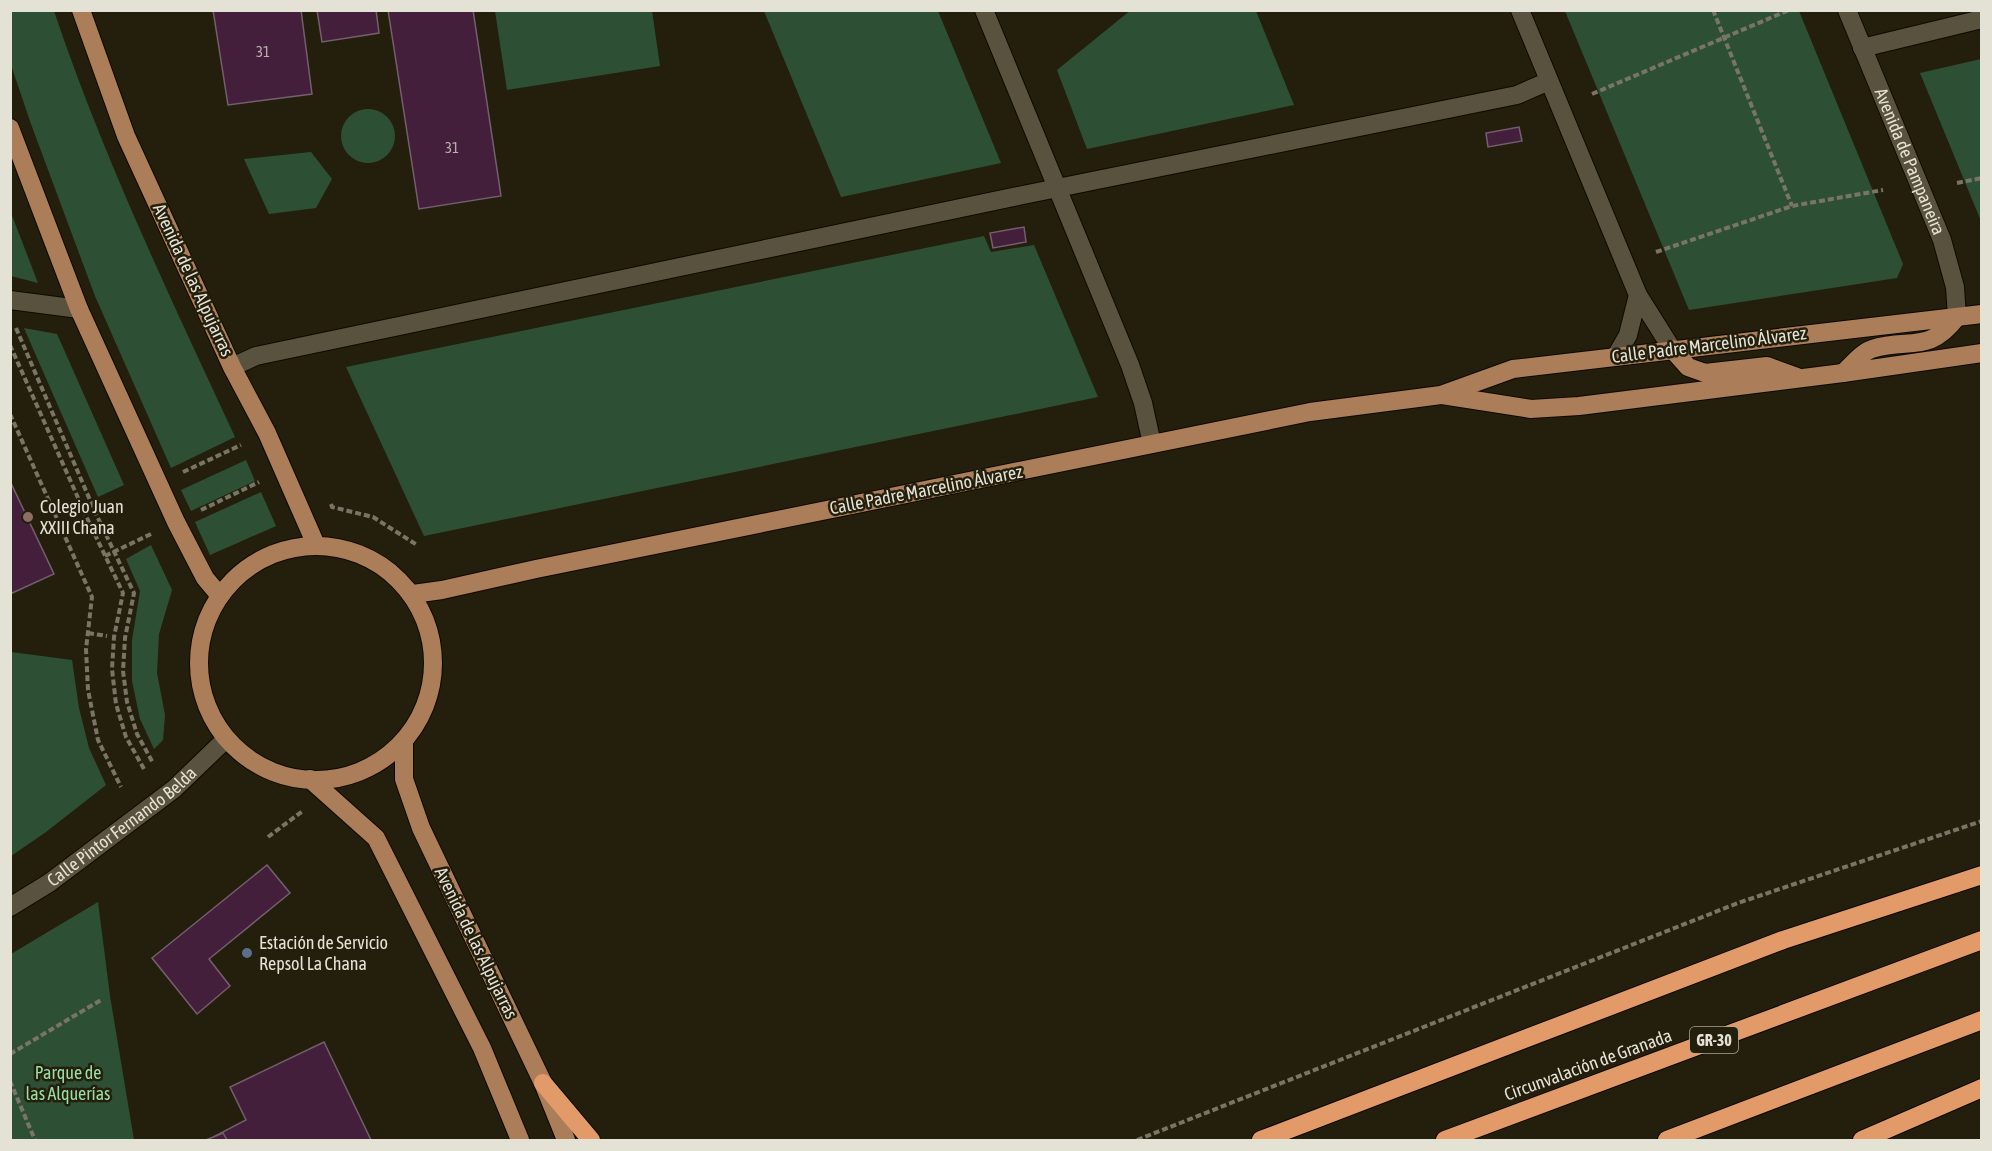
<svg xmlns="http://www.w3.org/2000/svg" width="1992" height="1151" viewBox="0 0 1992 1151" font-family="'Asap Condensed',sans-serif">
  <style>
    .green { fill: #2d5035 }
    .building { fill: #441f3c; stroke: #735f6d; stroke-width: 1.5 }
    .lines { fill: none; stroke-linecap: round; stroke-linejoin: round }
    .street-casing { stroke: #0e0900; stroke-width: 20 }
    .secondary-casing { stroke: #0e0900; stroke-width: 20 }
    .primary-casing { stroke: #0e0900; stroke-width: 20 }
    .highway-casing { stroke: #0e0900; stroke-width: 20 }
    .path { stroke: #797566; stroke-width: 4; stroke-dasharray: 6 3; stroke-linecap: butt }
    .street { stroke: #58523e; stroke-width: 18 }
    .secondary { stroke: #58523e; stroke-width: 18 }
    .primary { stroke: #ab7d58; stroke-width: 18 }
    .highway { stroke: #e29a69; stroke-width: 18 }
    .education-dot { fill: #8d6e63; stroke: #241f0d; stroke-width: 2 }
    .service-dot { fill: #5c6f8a; stroke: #241f0d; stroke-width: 2 }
    .labels { text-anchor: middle; stroke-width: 5; stroke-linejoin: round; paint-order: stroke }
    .number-label { font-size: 15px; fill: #bcb0af }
    .shield { fill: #241f0d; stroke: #aaa799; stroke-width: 1.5 }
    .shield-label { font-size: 16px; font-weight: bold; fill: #e4e1d5 }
    .street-label { font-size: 18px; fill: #e4e1d5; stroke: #241f0d }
    .poi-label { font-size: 18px; fill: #e4e1d5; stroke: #241f0d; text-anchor: start }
    .park-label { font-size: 18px; fill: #99dda7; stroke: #241f0d }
  </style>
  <rect width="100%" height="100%" fill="#241f0d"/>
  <g class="green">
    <path d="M1131,10L1256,11L1294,105L1087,149L1057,70Z"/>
    <path d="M10,11H54C103,157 170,297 235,437L171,468L95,296L31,124L11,65Z"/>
    <path d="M495,11H652L660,66L507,90Z"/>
    <path d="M764,11H938L1001,163L841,197Z"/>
    <path d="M1565,11H1799L1903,264L1897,278L1689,310Z"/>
    <path d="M1981,59H1982L1981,221L1920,73Z"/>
    <circle cx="368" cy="136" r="27"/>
    <path d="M311,152L332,179L316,208L269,214L244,159Z"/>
    <path d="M11,213L38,283L11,276Z"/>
    <path d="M984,236L991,252L1034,245L1098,397L424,536L346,367Z"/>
    <path d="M24,328L57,334L124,485L98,497Z"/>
    <path d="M246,460L255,481L191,511L181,490Z"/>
    <path d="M261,492L276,526L210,555L195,522Z"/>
    <path d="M151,545L172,590L159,634L157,673L165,715L163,740L154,749L140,719L132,681V640L140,591L126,559Z"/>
    <path d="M11,652L72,660L79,708L89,748L106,785L46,832L11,856Z"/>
    <path d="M98,902L110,996L134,1140H11V954Z"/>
  </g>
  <g class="building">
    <path d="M213,10H301L312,94L228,105Z"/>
    <path d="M317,10H376L379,33L322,42Z"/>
    <path d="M388,10H473L501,196L419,209Z"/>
    <path d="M1519,127L1522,141L1488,147L1486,133Z"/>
    <path d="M1024,227L1026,242L993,248L990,233Z"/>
    <path d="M10,481L54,574L10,594Z"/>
    <path d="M267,865L290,893L209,959L230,986L197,1014L152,958Z"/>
    <path d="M324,1042L371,1140H217L215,1136L246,1120L230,1087Z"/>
    <path d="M223,1133L227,1140H206Z"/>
  </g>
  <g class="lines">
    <g class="street-casing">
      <g id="street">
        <path d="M984,10L1130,365L1143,403L1152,444"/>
        <path d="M1862,48L1982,19"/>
        <path d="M10,300L79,309"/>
        <path d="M232,367L256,356L1023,195L1517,95L1549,81"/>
      </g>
    </g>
    <g class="secondary-casing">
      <g id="secondary">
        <path d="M1520,10L1638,295L1672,349"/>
        <path id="s1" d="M1847,10L1942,240L1955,287L1957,317"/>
        <path d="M1616,356L1628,335L1638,295"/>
        <path id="s2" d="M10,907L49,883L174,789L226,739"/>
      </g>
    </g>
    <g class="primary-casing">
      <g id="primary">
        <path d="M81,10L126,136L232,367L267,433L316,545"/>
        <path d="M10,128L79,309L176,522L205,578L220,596"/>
        <path d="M1672,349L1688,367L1705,373L1767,366L1797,377"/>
        <path d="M1843,373C1851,366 1862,352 1872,349C1909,337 1928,355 1957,317"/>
        <path d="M1442,395L1531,409L1579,406L1843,373L1982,353"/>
        <circle cx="316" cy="663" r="117"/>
        <path d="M413,594L442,590L536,569L1310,412L1441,395L1513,369L1982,314"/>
        <path d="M404,740V779L421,828L543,1083L566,1140"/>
        <path d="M310,779L376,838L482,1048L520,1140"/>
      </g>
    </g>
    <g class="highway-casing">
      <g id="highway">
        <path d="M543,1083L591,1140"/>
        <path d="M1261,1140L1783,940L1982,875"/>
        <path d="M1445,1140L1982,940"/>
        <path d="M1667,1140L1982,1020"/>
        <path d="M1862,1140L1982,1088"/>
      </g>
    </g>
    <g class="path">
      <path d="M1713,10L1792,206"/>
      <path d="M1592,94L1789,10"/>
      <path d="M1957,183L1982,178"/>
      <path d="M1656,252L1792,206L1883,190"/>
      <path d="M16,328L96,514L134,593L125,638L123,671L127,702L137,734L153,763"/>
      <path d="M10,345L87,518L123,593L114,637L112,669L116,704L126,737L144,769"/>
      <path d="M10,414L92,597L86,649L88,690L98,740L121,787"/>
      <path d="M183,472L241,445"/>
      <path d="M331,504L332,507L373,517L417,545"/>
      <path d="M201,510L259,482"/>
      <path d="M105,556L151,534"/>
      <path d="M88,633L107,636"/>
      <path d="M268,837L304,810"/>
      <path d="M10,1054L101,1000"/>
      <path d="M10,1081L35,1140"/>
      <path d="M1137,1140L1738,903L1982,821"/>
    </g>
    <use href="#street" class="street"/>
    <use href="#secondary" class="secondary"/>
    <use href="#primary" class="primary"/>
    <use href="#highway" class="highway"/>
  </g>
  <circle class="education-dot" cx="28" cy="517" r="6"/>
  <circle class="service-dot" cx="247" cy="953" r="6"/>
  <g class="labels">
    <g class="number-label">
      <text x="263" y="57">31</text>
      <text x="452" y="153">31</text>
    </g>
    <rect class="shield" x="1690" y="1027" width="48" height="26" rx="4.5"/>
    <g class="shield-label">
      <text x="1714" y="1046">GR-30</text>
    </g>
    <g class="street-label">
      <text dy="6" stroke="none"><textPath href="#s1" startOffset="164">Avenida de Pampaneira</textPath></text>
      <text transform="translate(193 280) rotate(65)" y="6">Avenida de las Alpujarras</text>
      <text transform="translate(1709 345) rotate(-7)" y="6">Calle Padre Marcelino Álvarez</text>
      <text transform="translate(926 490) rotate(-11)" y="6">Calle Padre Marcelino Álvarez</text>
      <text dy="6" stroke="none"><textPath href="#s2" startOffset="138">Calle Pintor Fernando Belda</textPath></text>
      <text transform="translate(476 943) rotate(64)" y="6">Avenida de las Alpujarras</text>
      <text transform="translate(1588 1065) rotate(-20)" y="6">Circunvalación de Granada</text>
    </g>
    <g class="poi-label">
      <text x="40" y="513">Colegio Juan<tspan x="40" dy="21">XXIII Chana</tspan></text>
      <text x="259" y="949">Estación de Servicio<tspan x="259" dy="21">Repsol La Chana</tspan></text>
    </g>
    <g class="park-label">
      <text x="68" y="1079">Parque de<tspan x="68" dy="21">las Alquerías</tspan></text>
    </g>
  </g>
  <rect width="1992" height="1151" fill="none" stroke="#e4e1d5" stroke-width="24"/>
</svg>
